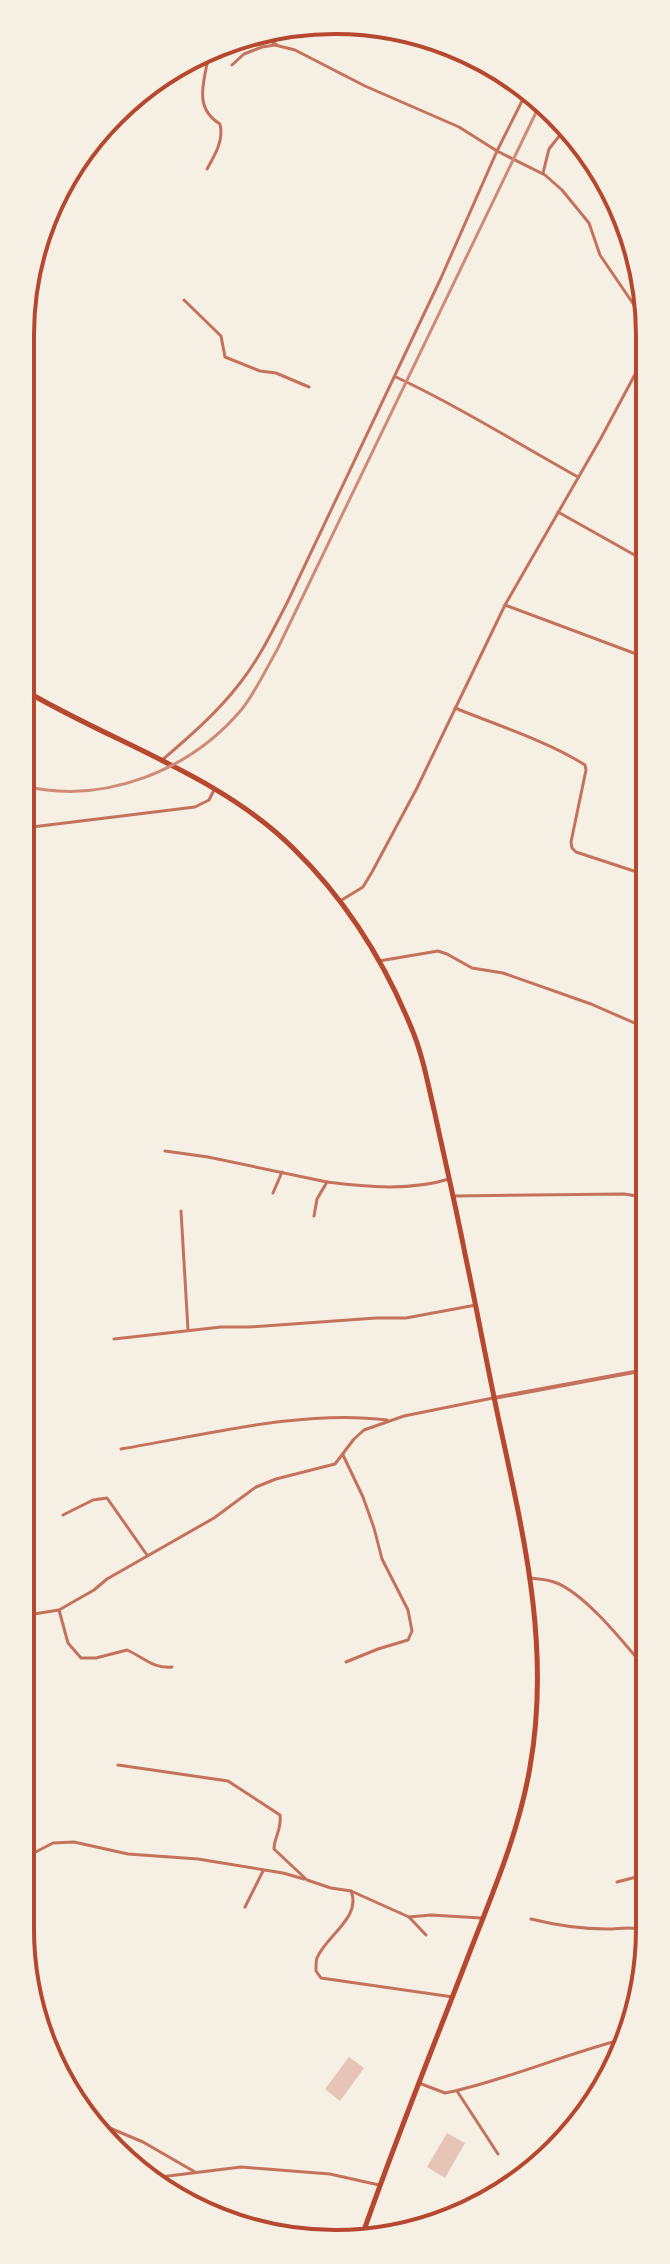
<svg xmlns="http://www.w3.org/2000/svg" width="670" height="2264" viewBox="0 0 670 2264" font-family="'Exo 2',sans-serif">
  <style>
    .building { fill: #e6c5b7 }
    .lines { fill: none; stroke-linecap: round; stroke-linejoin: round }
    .minor { stroke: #c5725c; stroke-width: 3 }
    .tertiary { stroke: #c5725c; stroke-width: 4 }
    .secondary { stroke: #b5482f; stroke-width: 5 }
    .rail { stroke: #cf8b77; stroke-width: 3 }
    .rim { fill: none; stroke: #b5482f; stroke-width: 4 }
  </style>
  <rect width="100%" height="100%" fill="#f6efe4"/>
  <g class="building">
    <path d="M349,2057L364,2068L340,2101L325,2089Z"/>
    <path d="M447,2133L465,2143L445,2178L427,2167Z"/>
  </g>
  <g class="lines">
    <g class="minor">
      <path d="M254,34L276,44"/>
      <path d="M232,65L244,54L262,47L275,45L295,50L365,86L459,127L497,151L545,175L562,190L589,223L600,255L647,324"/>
      <path d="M207,169C215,155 224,140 220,124C192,107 205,80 209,53"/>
      <path d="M543,173L549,149L564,130L565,122"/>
      <path d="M184,300L221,336L225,357L260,371L276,373L309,387"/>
      <path d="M396,377C458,406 517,443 578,477"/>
      <path d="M558,512L647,562"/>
      <path d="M505,605L647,658"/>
      <path d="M455,708C494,724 550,742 585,765L586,770L571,842L572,848L576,852L646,875"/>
      <path d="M161,761C189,737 218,712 240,683C259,659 273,630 287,603L441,278L497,151L527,91"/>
      <path d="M24,828L195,807L209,800L214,790"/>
      <path d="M340,901L363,887L372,872L417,788L505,605L601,438L647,352"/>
      <path d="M379,961L438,951L447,954L472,968L503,973L591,1004L646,1028"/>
      <path d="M165,1151L208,1157L327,1182L317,1199L314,1216"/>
      <path d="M327,1182C366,1187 411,1191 449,1179"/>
      <path d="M273,1193L282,1172"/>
      <path d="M455,1196L624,1194L637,1196L646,1207"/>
      <path d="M181,1211L188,1330"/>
      <path d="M114,1339L221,1327H249L376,1318H406L476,1305"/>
      <path d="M121,1449C205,1435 303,1409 387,1420"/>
      <path d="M343,1455L363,1497L374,1528L382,1559L408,1610L412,1631L408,1640L378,1649L346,1662"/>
      <path d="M63,1515L93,1500L107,1498L147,1555"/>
      <path d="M530,1578C538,1579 547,1579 554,1582C584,1592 625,1644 645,1668"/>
      <path d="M59,1610L68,1643L81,1658H96L127,1650C143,1657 153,1669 172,1667"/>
      <path d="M21,1616L59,1610L94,1590L107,1579L214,1518L256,1487L276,1479L335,1464L354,1439L364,1430L404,1416L493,1398"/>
      <path d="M118,1765L228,1781L280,1815C282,1830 274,1837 274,1849L307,1880L331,1888L351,1891C362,1917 326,1936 317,1958C316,1960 316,1969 316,1971L321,1978L453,1997"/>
      <path d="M20,1860L53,1843L74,1842L128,1854L198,1859L283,1873L304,1879"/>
      <path d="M617,1882L644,1875"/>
      <path d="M351,1891L409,1917L426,1935"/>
      <path d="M245,1907L263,1871"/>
      <path d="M409,1917L431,1915L481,1918"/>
      <path d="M531,1919C555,1925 581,1929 607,1929C620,1929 631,1926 644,1930"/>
      <path d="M419,2083L445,2093L450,2092C509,2079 565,2054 624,2039"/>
      <path d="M457,2091L498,2154"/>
      <path d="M86,2118L143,2142L195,2172"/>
      <path d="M152,2178L241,2167L330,2174L379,2185"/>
    </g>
    <path class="tertiary" d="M494,1398L645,1370"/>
    <path class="secondary" d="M24,690C111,742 222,776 294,849C345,899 384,961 411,1027C423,1055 428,1085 435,1114C445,1161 456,1207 465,1254C477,1310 487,1365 499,1421C524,1537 551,1648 530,1767C519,1832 493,1892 469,1954C433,2048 394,2143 361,2239"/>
    <path class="rail" d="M24,786C104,805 190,771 242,709C256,691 266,669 277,650L541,102"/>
  </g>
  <path d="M0 0H670V2264H0ZM335 34H335A301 301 0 0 1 636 335V1929A301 301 0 0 1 335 2230H335A301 301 0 0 1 34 1929V335A301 301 0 0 1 335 34Z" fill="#f6efe4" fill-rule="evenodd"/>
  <path class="rim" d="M335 34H335A301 301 0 0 1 636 335V1929A301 301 0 0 1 335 2230H335A301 301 0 0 1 34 1929V335A301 301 0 0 1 335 34Z"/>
</svg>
